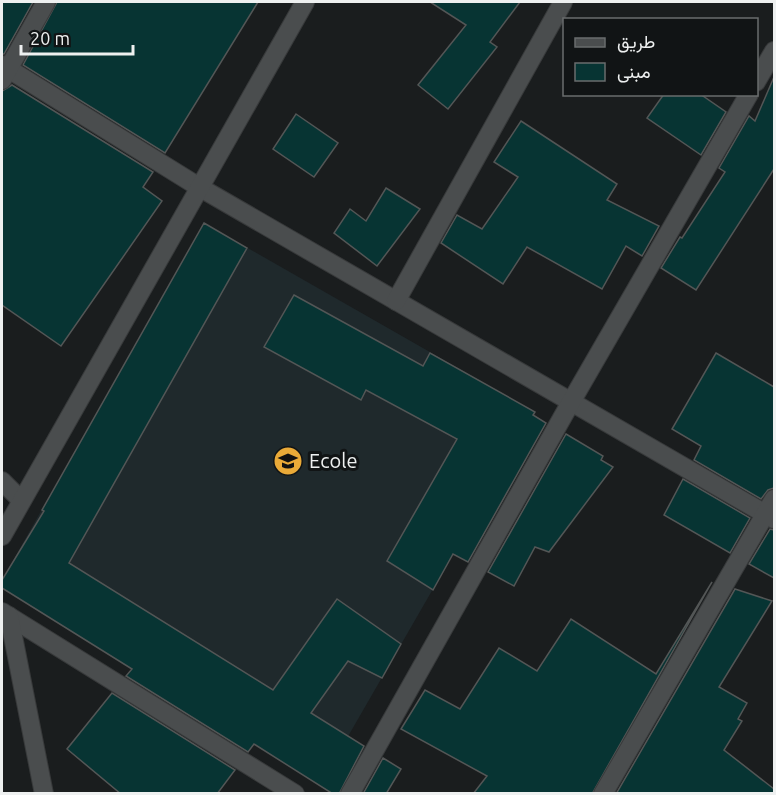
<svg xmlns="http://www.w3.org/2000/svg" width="776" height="795" viewBox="0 0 776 795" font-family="Ubuntu,Vazirmatn,sans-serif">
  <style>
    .built { fill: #1f292c }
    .building { fill: #073433; stroke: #535656; stroke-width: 1.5 }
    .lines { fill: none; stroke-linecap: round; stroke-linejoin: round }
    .minor-casing { stroke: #383a3b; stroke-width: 20 }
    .minor { stroke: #4a4d4e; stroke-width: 18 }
    .labels { text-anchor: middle; stroke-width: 6; stroke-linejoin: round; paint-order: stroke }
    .poi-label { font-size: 20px; fill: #eef0f0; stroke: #111415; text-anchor: start }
  </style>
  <rect width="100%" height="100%" fill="#1a1d1e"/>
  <path class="built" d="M204,223L535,412L320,785L2,588V580Z"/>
  <g class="building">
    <path d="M2,2H33L4,54H2Z"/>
    <path d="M57,2H258L165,153L23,65Z"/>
    <path d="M430,2H520L490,42L497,47L448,109L418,85L466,25Z"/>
    <path d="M774,77V169L696,290L661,268L680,237L682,238L725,172L719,168L749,116L755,121Z"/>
    <path d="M12,85L153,172L143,187L162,201L61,346L2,305V91Z"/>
    <path d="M664,94H700L726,112L701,155L647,118Z"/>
    <path d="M296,114L338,143L314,177L273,149Z"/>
    <path d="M521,121L617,184L607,200L659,226L642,256L626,246L602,289L527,247L503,284L441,243L457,215L482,229L518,177L494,162Z"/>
    <path d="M386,188L420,209L377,266L334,233L350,209L366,221Z"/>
    <path d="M204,223L247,248L69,563L273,690L337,599L401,644L382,678L348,661L311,713L364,746L339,794H333L254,744L248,752L126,676L132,669L2,588V580L44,511L42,510Z"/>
    <path d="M294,295L423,366L430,353L535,412L533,415L546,423L468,562L453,554L433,590L387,561L457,439L366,390L361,400L264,347Z"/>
    <path d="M716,353L774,387V488L768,490L761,499L694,460L701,446L672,429Z"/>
    <path d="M566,434L603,456L601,460L613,467L549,552L535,547L514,586L488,572Z"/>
    <path d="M683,479L750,518L730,553L664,515Z"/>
    <path d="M770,529L774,530V578L749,564Z"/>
    <path d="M712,582L592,794H473L487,776L401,729L425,690L460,709L499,648L537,671L571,619L656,674Z"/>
    <path d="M735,589L772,601L719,687L747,703L738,719L742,721L724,750L774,789V794H616Z"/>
    <path d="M112,693L235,770L217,794H121L67,749Z"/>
    <path d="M383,758L401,769L386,794H363Z"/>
  </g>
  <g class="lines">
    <g class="minor-casing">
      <g id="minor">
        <path d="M2,65L199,187L774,519"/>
        <path d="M2,80L46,2"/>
        <path d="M756,82L774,51"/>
        <path d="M396,301L563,2"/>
        <path d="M2,481L21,500"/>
        <path d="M2,536L305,2"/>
        <path d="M2,612L295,794"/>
        <path d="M9,616L44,794"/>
        <path d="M350,794L571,402L749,94"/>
        <path d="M603,794L774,499"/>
      </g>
    </g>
    <use href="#minor" class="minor"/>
  </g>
  <defs>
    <g id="school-disc" transform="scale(1.5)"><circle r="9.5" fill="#eaaa38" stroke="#111415"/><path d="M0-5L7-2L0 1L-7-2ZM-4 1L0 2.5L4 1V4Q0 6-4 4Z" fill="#111"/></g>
  </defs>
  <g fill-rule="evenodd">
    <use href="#school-disc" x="288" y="461"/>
  </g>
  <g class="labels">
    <g class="poi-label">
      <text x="309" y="468">Ecole</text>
    </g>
  </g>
  <rect width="776" height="795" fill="none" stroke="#eef0f0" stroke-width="6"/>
  <rect x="563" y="18" width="195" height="78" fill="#111415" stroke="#696c6d" stroke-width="1.5"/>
  <rect x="575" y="38" width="30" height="9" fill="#4a4d4e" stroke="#696c6d" stroke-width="1.5"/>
  <text x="617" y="48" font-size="18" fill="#eef0f0">طريق</text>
  <rect x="575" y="63" width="30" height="18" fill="#073433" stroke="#696c6d" stroke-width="1.5"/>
  <text x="617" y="78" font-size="18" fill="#eef0f0">مبنى</text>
  <path d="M21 45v9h112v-9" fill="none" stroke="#eef0f0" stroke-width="3"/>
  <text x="30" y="45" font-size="18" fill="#eef0f0" stroke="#111415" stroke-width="4.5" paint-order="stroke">20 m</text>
</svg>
